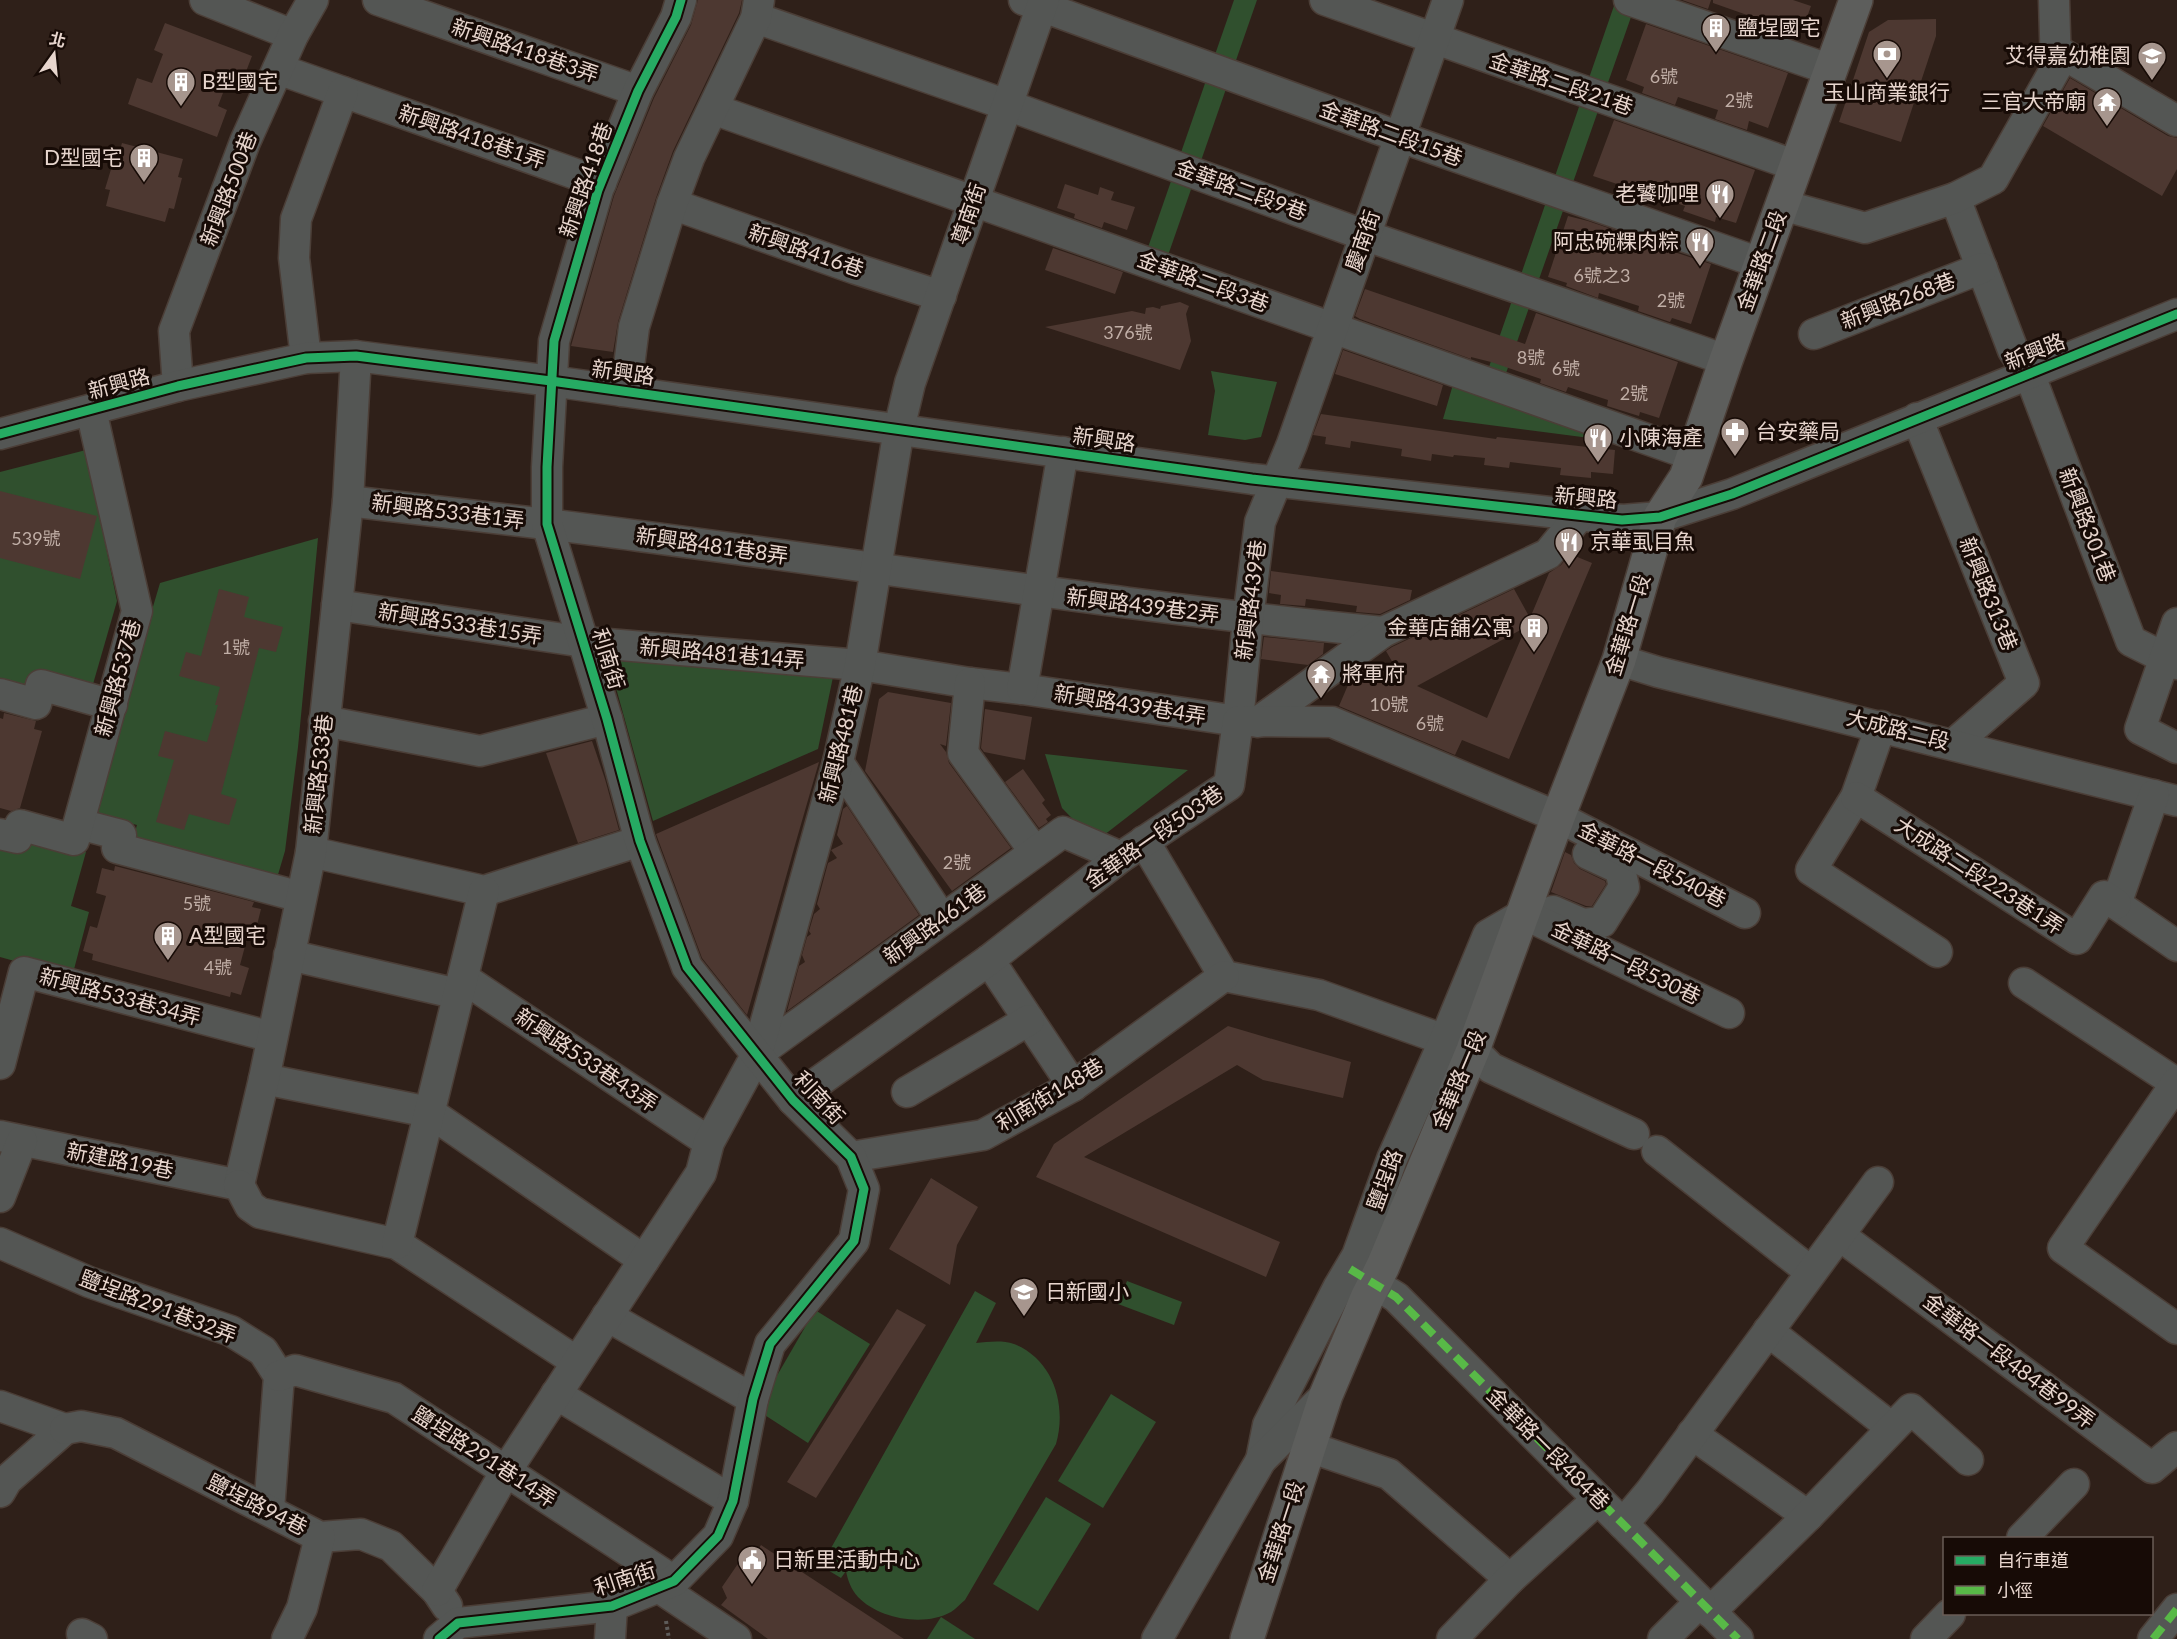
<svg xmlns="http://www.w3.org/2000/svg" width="2177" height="1639" viewBox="0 0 2177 1639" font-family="Lato,'Noto Sans TC',sans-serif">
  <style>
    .green { fill: #30502e }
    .building { fill: #4d3831; fill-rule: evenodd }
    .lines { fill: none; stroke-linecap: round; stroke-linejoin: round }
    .minor-casing { stroke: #4b3e37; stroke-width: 33 }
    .major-casing { stroke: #4b3e37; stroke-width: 36 }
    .path { stroke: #5e5c5a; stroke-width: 4; stroke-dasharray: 3 3; stroke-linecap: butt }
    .minor { stroke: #545654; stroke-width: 30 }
    .major { stroke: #5d5e5c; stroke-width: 33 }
    .quiet { stroke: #58b947; stroke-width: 8; stroke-dasharray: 15 8; stroke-linecap: butt }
    .cycleway-casing { stroke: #170b06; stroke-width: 13 }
    .cycleway { stroke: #26ab63; stroke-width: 9 }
    .labels { text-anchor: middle; stroke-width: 6; stroke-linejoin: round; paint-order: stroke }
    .number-label { font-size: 18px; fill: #c0aea6 }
    .poi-label { font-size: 21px; fill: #e7d5cd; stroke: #170b06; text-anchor: start }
    .street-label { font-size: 21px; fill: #e7d5cd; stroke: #170b06 }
  </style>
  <rect width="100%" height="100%" fill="#2f2019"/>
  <g class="green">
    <path d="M1234,0H1257L1165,264L1144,259Z"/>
    <path d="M1616,0H1637L1498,396L1636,444L1443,419L1454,381L1481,390Z"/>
    <path d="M1211,371L1277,382L1261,437L1245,440L1208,435L1215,391Z"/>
    <path d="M86,450L117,601L91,691L32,692L0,684V472Z"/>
    <path d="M318,538L298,747L285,851L277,878L132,842L137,825L92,813L160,583Z"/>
    <path d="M608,659L833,677L818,749L653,821Z"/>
    <path d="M1045,754L1188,770L1095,842L1062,808Z"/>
    <path d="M24,835L86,852L71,906L89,912L72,977L0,957V845Z"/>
    <path d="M1127,1281L1182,1302L1174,1325L1118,1304Z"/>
    <path d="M975,1291L996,1303L976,1343C988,1342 1002,1340 1014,1344C1054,1360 1067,1406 1056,1444L965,1600C961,1603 956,1609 951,1612C924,1627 879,1619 858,1597C851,1589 848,1581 846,1571L841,1578L821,1566Z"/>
    <path d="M815,1310L870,1344L808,1443L757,1410Z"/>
    <path d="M1111,1394L1156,1422L1103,1508L1058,1481Z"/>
    <path d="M1046,1497L1091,1524L1038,1611L993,1584Z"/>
    <path d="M941,1617L975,1639H927Z"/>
  </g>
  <g class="building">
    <path d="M698,0H742L739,13L673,151L656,198L618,322L613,352L571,346L614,196L654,98L691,25Z"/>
    <path d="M1682,0H1711L1708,9Z"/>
    <path d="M1713,0H1793L1811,6L1801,34L1782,27L1780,34L1748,23L1750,16L1713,3Z"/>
    <path d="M1936,19V36L1901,142L1839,122L1869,32L1888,20Z"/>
    <path d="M165,23L252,56L242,82L229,77L218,106L227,110L217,137L128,104L137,78L152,83L163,54L154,50Z"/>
    <path d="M1646,24L1788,73L1768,128L1749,121L1747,130L1715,119L1718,110L1678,97L1675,105L1642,93L1644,87L1626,80Z"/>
    <path d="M2070,78L2168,136L2177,138V169L2162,196L2043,126Z"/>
    <path d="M1614,120L1755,170L1736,223L1716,217L1715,222L1683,211L1685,206L1644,192L1643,197L1616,189L1617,184L1593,176Z"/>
    <path d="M122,143L183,159L178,177L182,178L174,209L169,208L165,222L106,206L110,190L105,189L115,156L118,157Z"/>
    <path d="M1065,184L1098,195L1100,187L1114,192L1111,200L1135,207L1127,230L1104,222L1102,228L1074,218L1075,214L1057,208Z"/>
    <path d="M1568,216L1588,221L1620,232L1619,234L1711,264L1691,324L1672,318L1670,322L1638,311L1639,306L1599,293L1598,298L1566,286L1567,283L1548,277Z"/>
    <path d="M1053,248L1123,272L1115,294L1045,270Z"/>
    <path d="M1365,289L1525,344L1536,313L1678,362L1659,418L1640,412L1639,416L1607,406L1608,400L1568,387L1566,392L1540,383L1541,379L1491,362L1471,357V359L1360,319L1355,316Z"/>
    <path d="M1180,302L1189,306L1186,314L1191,341L1180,370L1045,327L1132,311L1145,314L1146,308L1153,307L1160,309L1161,306Z"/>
    <path d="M1343,350L1443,385L1437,406L1335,374Z"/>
    <path d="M1321,414L1496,439L1497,437L1615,450L1613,474L1591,472V478L1560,475L1561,468L1510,462L1509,468L1484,465L1485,458L1454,455L1453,457L1432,454L1431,461L1401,456L1402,449L1351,441L1350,448L1325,444L1326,437L1313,435Z"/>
    <path d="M0,491L97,516L80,579L0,558Z"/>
    <path d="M1570,554L1592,563L1509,759L1462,740L1455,755L1339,706L1351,678H1357L1361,669L1369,664L1401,677L1386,651L1392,647L1514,589L1530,618L1549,573L1561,565ZM1526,627L1487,718L1417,686Z"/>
    <path d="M1271,571L1412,590L1410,600L1380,614L1356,612L1357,606L1306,599L1305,606L1280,604L1281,595L1269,593Z"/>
    <path d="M219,589L249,597L244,617L283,627L276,652L259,648L221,794L237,799L229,825L189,814L184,830L156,822L174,760L158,756L165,731L207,742L218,705H215L220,687L179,676L186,652L201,656Z"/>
    <path d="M1264,637L1324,643L1323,654L1308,665L1261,659Z"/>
    <path d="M888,692L951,703L946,746L940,744L946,752L949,763L1011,848L952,891L865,771L879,699Z"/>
    <path d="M985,709L1032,717L1025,760L984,752L981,748Z"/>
    <path d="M4,713L36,721L34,729L42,731L20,808L11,811L0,808V718L3,719Z"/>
    <path d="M592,741L605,779L619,830L578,843L546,753Z"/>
    <path d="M819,762L795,845L747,1015L702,958L656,834Z"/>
    <path d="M1023,769L1045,800L1042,803L1051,815L1046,819L1048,822L1039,828L1005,782Z"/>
    <path d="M847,806L919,915L787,1011L799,966L805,962L802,955L807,937L811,934L809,931L814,914L820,909L817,904L828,863L837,858L831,850L843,844L837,835L843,809Z"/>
    <path d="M1565,852L1571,855L1574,863L1580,869L1605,881L1606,884L1592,906H1586L1551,892Z"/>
    <path d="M115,866L254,902L252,907L261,909L254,937L248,935L240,965L249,968L241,995L231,992L230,997L92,960L93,954L83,951L90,926L97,928L106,896L96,893L102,868L114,871Z"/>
    <path d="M1228,1026L1351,1062L1343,1098L1263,1080L1237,1065L1084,1157L1280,1242L1266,1277L1036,1177L1054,1144Z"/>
    <path d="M931,1178L978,1207L957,1245L950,1285L889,1249Z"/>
    <path d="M897,1309L926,1325L816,1498L787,1482Z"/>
    <path d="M761,1545L904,1639H768L721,1605L727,1598L722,1587L744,1555L752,1559Z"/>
  </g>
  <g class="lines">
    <g class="minor-casing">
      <g id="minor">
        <path d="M205,0L293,35"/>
        <path d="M378,0L638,91"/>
        <path d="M1024,0L1400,137L1760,263"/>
        <path d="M1325,0L1797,166"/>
        <path d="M1629,0L1831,70"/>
        <path d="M756,18L1007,105L1364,235L1726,360"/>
        <path d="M2056,50L2177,121"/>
        <path d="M278,69L601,183"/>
        <path d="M713,109L1692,455"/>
        <path d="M1955,198L2013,350L2029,373L2131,641L2177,664"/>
        <path d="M672,204L856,269L941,296"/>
        <path d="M1782,205L1865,228L1955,198L1993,179L2056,68L2054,0"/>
        <path d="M1814,334L1982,268"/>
        <path d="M306,358L294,258L296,219L343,92"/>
        <path d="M178,386L174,331L245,142L293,35L313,0"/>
        <path d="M622,391L629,366L634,327L672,204L689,158L756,18L759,0"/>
        <path d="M1917,418L2024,683L1954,744"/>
        <path d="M0,434L178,386L306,358L356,356L551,381L1252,479L1622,520L1660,517L1732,494L2177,314"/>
        <path d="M348,501C414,509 480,516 546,524C825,558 1103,605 1383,632"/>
        <path d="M337,605L584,642L860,665L970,683L1022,689L1238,721L1248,619L1260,522L1292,444L1448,0"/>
        <path d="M2177,623L2140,729L2177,748"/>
        <path d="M1619,660L1658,672L2177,801"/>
        <path d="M970,683L963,753L1035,852"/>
        <path d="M1022,689L1063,452"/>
        <path d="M0,694L36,704L41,685L112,705"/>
        <path d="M324,721L480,751L607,719"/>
        <path d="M1258,722L1383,632L1548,554L1579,516"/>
        <path d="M1881,726L1856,797L1811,870L1937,952"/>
        <path d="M838,762L942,919"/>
        <path d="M2154,795L2116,904L2177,946"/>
        <path d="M1856,797L2077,939L2104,896L2116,904"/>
        <path d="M79,824L121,835L117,848L301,897"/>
        <path d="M0,834L17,838L20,825L74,840L137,611L91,410"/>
        <path d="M1144,841L1224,976L1319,995L1473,1050L1491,1068L1634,1134"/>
        <path d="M311,852L484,891L640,841"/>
        <path d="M1553,911L1583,924L1602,922L1624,887L1620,869L1588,854"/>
        <path d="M289,955L458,994"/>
        <path d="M989,960L1073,1086"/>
        <path d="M463,978L709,1142"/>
        <path d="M2024,983L2176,1083"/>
        <path d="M757,1054L1063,832L1121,857"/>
        <path d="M0,1064L24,972L272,1037"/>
        <path d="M264,1079L429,1112L644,1260"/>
        <path d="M2177,1082L2063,1248L2177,1329"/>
        <path d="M907,1092L1029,1020"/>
        <path d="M793,1100L989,960L1121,857L1229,785L1238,721L1332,722L1558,817L1745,913"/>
        <path d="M0,1136L239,1185"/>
        <path d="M1657,1151L1811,1272"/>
        <path d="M851,1157L983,1135L1073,1086L1224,976"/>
        <path d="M239,1185L264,1079L311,852L348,501L356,356"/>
        <path d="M239,1185L250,1206L260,1213L397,1244L577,1362"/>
        <path d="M0,1197L22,1141"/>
        <path d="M1839,1235L2152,1468L2177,1447"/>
        <path d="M0,1243L89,1282L231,1331L263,1351L279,1376L269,1510"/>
        <path d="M397,1244L484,891"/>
        <path d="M1353,1271L1396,1297L1738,1639"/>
        <path d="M607,1316L753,1399"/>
        <path d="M1768,1331L1892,1428"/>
        <path d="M279,1376L295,1370L394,1398L674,1581"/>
        <path d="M556,1394L733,1501"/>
        <path d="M0,1406L65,1429L7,1480L0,1492"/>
        <path d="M65,1429L81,1426L116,1433L320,1537L361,1534L391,1546L437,1591L447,1606"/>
        <path d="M1692,1434L1808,1516"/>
        <path d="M1309,1447L1389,1474L1510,1579"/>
        <path d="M1261,1460L1268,1425L1338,1288L1357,1256L1392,1159L1445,1039L1488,935L1524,914L1729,1013"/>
        <path d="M1623,1524L1650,1492L1878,1182"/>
        <path d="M2022,1538L2074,1484"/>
        <path d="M660,1588L736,1639"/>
        <path d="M437,1591L506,1471L701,1173L709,1142L757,1054L838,762L860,665L899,429L910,383L1044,0"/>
        <path d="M1710,1612L1808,1516L1911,1409L1968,1460"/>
        <path d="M82,1634L92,1639"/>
        <path d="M287,1639L302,1608L320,1537"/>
        <path d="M439,1639L458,1623L612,1606L674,1581L718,1536L733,1501L753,1399L770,1344L854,1241L864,1189L851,1157L793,1100L687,967L640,841L607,719L547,524V467L554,341L598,190L638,91L676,17L681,0"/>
        <path d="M610,1639L612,1606"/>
        <path d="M1157,1639L1261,1460L1326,1395"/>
        <path d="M1452,1639L1510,1579L1598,1499"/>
        <path d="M1663,1639L1700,1602"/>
        <path d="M1926,1639L1950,1614"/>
        <path d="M2153,1639L2177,1609"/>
      </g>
    </g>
    <g class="major-casing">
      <path id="major" d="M1247,1639L1326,1395L1367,1298L1383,1266L1473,1050L1558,817L1619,660L1660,517L1686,477L1726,360L1856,0"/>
    </g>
    <path class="path" d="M666,1621L669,1639"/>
    <use href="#minor" class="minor"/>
    <use href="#major" class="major"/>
    <g class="quiet">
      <path d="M1350,1269L1396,1297L1738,1639"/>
      <path d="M2153,1639L2177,1609"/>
    </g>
    <g class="cycleway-casing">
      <g id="cycleway">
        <path d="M0,434L178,386L306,358L356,356L551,381L1252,479L1622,520L1660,517L1732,494L2177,314"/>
        <path d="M439,1639L458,1623L612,1606L674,1581L718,1536L733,1501L753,1399L770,1344L854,1241L864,1189L851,1157L793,1100L687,967L640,841L607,719L547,524V467L554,341L598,190L638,91L676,17L681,0"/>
      </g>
    </g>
    <use href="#cycleway" class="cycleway"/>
  </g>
  <defs>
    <g id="building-pin" transform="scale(1.5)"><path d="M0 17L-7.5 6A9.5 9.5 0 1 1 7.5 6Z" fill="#a7968e" stroke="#170b06"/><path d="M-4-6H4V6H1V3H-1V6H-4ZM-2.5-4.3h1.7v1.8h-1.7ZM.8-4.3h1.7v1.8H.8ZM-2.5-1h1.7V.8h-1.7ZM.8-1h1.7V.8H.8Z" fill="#fff"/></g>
    <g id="bank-pin" transform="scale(1.5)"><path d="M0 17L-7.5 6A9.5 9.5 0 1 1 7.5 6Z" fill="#a7968e" stroke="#170b06"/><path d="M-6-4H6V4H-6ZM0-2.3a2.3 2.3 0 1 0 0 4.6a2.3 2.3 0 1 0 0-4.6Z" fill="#fff"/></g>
    <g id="school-pin" transform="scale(1.5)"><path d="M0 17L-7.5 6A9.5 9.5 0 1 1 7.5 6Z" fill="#a7968e" stroke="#170b06"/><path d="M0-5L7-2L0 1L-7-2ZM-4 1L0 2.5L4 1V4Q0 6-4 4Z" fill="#fff"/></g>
    <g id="temple-pin" transform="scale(1.5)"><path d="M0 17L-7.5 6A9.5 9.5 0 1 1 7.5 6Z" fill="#a7968e" stroke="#170b06"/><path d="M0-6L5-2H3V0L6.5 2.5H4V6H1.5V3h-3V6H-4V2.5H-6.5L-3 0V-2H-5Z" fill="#fff"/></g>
    <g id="restaurant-pin" transform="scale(1.5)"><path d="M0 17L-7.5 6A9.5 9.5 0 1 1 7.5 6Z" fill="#a7968e" stroke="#170b06"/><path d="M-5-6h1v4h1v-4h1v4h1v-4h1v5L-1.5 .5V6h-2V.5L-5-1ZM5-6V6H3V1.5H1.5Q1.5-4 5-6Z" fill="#fff"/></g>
    <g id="pharmacy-pin" transform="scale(1.5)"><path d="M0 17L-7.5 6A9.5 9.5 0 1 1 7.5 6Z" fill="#a7968e" stroke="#170b06"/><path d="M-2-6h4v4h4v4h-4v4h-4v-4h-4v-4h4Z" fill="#fff"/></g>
    <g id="civic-pin" transform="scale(1.5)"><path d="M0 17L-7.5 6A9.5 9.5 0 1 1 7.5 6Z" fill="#a7968e" stroke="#170b06"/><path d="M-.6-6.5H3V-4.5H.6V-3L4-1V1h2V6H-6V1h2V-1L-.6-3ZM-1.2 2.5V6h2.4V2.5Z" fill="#fff"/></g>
  </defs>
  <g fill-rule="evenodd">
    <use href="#building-pin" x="1716" y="28"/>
    <use href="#bank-pin" x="1887" y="54"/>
    <use href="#school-pin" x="2152" y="56"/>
    <use href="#building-pin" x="181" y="82"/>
    <use href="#temple-pin" x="2107" y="102"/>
    <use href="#building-pin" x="144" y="158"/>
    <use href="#restaurant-pin" x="1720" y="194"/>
    <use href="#restaurant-pin" x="1700" y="242"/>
    <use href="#pharmacy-pin" x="1735" y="432"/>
    <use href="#restaurant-pin" x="1598" y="438"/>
    <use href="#restaurant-pin" x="1569" y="542"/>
    <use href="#building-pin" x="1534" y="628"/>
    <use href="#temple-pin" x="1321" y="674"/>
    <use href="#building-pin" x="168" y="936"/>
    <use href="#school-pin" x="1024" y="1292"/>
    <use href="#civic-pin" x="752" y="1560"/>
  </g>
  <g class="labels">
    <g class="number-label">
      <text x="1664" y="83">6號</text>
      <text x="1739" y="107">2號</text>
      <text x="1602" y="282">6號之3</text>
      <text x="1671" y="307">2號</text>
      <text x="1128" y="339">376號</text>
      <text x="1531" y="364">8號</text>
      <text x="1566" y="375">6號</text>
      <text x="1634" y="400">2號</text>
      <text x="36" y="545">539號</text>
      <text x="236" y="654">1號</text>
      <text x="1389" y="711">10號</text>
      <text x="1430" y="730">6號</text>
      <text x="957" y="869">2號</text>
      <text x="197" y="910">5號</text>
      <text x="218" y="974">4號</text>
    </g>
    <g class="poi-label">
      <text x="1737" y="35">鹽埕國宅</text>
      <text x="2131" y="63" text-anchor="end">艾得嘉幼稚園</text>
      <text x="202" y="89">B型國宅</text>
      <text x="1887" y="100" text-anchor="middle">玉山商業銀行</text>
      <text x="2086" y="109" text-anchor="end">三官大帝廟</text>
      <text x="123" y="165" text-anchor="end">D型國宅</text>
      <text x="1699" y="201" text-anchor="end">老饕咖哩</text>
      <text x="1679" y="249" text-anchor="end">阿忠碗粿肉粽</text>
      <text x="1756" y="439">台安藥局</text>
      <text x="1619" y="445">小陳海產</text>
      <text x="1590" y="549">京華虱目魚</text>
      <text x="1513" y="635" text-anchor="end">金華店舖公寓</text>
      <text x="1342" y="681">將軍府</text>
      <text x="189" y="943">A型國宅</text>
      <text x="1045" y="1299">日新國小</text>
      <text x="773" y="1567">日新里活動中心</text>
    </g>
    <g class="street-label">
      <text transform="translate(525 51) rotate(19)" y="7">新興路418巷3弄</text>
      <text transform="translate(1561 84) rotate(19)" y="7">金華路二段21巷</text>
      <text transform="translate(1391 134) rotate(20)" y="7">金華路二段15巷</text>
      <text transform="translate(472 137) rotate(19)" y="7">新興路418巷1弄</text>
      <text transform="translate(586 180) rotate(-71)" y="7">新興路418巷</text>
      <text transform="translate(229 189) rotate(-69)" y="7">新興路500巷</text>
      <text transform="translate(1241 190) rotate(20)" y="7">金華路二段9巷</text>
      <text transform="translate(969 214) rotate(-71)" y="7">尊南街</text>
      <text transform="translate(1363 241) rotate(-71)" y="7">慶南街</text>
      <text transform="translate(806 251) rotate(19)" y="7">新興路416巷</text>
      <text transform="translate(1762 261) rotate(-70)" y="7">金華路二段</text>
      <text transform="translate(1203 282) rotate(20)" y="7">金華路二段3巷</text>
      <text transform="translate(1898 301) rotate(-21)" y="7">新興路268巷</text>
      <text transform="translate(2035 352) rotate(-22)" y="7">新興路</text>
      <text transform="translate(623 373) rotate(8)" y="7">新興路</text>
      <text transform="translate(119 384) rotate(-15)" y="7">新興路</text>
      <text transform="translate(1104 440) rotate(8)" y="7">新興路</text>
      <text transform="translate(1586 498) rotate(5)" y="7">新興路</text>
      <text transform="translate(448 512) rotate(7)" y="7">新興路533巷1弄</text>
      <text transform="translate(2087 525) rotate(69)" y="7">新興路301巷</text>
      <text transform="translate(712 546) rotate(8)" y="7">新興路481巷8弄</text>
      <text transform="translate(1988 594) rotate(68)" y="7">新興路313巷</text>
      <text transform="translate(1251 600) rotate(-83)" y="7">新興路439巷</text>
      <text transform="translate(1143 606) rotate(7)" y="7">新興路439巷2弄</text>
      <text transform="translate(460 624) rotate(9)" y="7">新興路533巷15弄</text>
      <text transform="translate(1628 625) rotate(-73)" y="7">金華路一段</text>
      <text transform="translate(722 654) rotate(5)" y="7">新興路481巷14弄</text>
      <text transform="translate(608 659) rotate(73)" y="7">利南街</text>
      <text transform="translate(118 678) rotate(-75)" y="7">新興路537巷</text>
      <text transform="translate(1130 705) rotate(9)" y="7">新興路439巷4弄</text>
      <text transform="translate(1898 730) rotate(14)" y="7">大成路二段</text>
      <text transform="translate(841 744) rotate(-76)" y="7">新興路481巷</text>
      <text transform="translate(319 774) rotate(-84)" y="7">新興路533巷</text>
      <text transform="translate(1154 837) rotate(-35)" y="7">金華路一段503巷</text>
      <text transform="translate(1652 865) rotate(27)" y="7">金華路一段540巷</text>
      <text transform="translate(1979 876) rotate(33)" y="7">大成路二段223巷1弄</text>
      <text transform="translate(935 924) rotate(-36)" y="7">新興路461巷</text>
      <text transform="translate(1626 963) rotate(26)" y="7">金華路一段530巷</text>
      <text transform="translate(120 997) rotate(15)" y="7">新興路533巷34弄</text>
      <text transform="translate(586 1060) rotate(34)" y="7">新興路533巷43弄</text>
      <text transform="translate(1459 1080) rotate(-67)" y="7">金華路一段</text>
      <text transform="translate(1050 1095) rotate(-31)" y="7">利南街148巷</text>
      <text transform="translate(819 1098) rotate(47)" y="7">利南街</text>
      <text transform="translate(120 1161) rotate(11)" y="7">新建路19巷</text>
      <text transform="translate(1385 1180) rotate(-70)" y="7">鹽埕路</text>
      <text transform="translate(158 1307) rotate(21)" y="7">鹽埕路291巷32弄</text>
      <text transform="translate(2009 1361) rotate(37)" y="7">金華路一段484巷99弄</text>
      <text transform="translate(1548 1449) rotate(45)" y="7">金華路一段484巷</text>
      <text transform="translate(484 1457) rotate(33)" y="7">鹽埕路291巷14弄</text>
      <text transform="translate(257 1505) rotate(27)" y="7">鹽埕路94巷</text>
      <text transform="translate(1281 1532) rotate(-72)" y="7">金華路一段</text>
      <text transform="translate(625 1579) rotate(-18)" y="7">利南街</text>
    </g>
  </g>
  <rect x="1943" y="1537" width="210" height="78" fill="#170b06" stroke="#6a5c56" stroke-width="1.5"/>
  <rect x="1955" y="1556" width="30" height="9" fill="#26ab63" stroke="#6a5c56" stroke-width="1.5"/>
  <text x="1997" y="1567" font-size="18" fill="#e7d5cd">自行車道</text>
  <rect x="1955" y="1586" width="30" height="9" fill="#58b947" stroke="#6a5c56" stroke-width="1.5"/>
  <text x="1997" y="1597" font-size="18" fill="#e7d5cd">小徑</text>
  <g transform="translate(54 54) rotate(15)" stroke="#170b06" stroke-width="4.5" paint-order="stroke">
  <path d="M0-4.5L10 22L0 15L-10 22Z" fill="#e7d5cd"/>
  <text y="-9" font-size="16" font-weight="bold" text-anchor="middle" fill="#e7d5cd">北</text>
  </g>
</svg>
